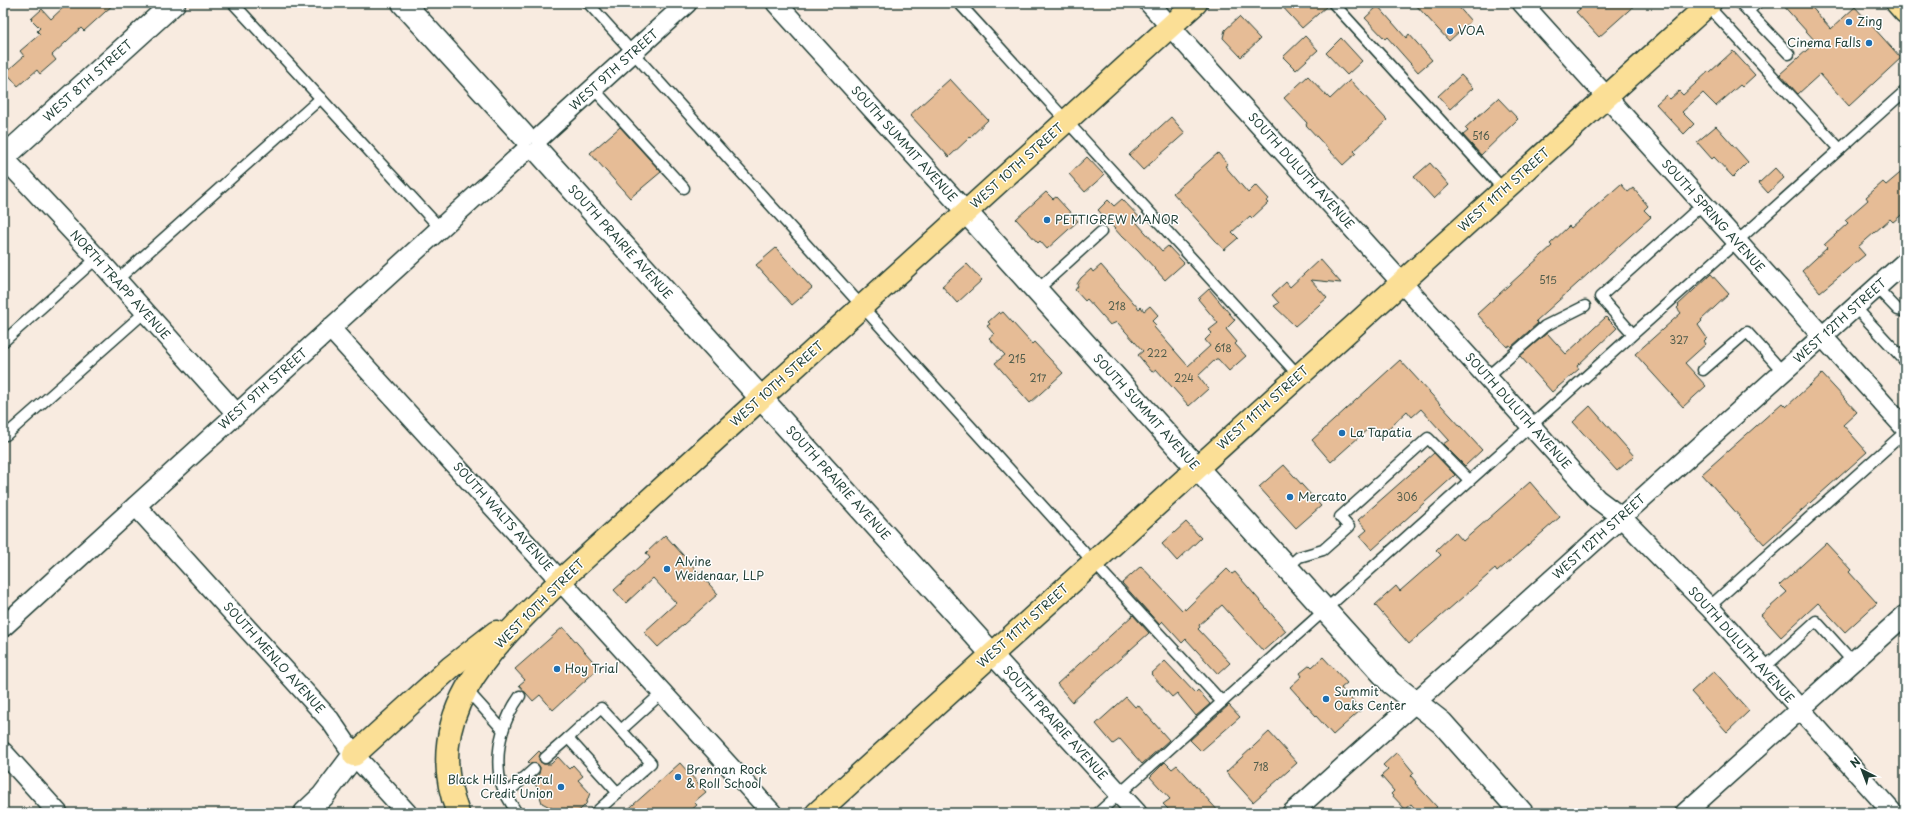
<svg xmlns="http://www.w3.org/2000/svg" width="1908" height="816" viewBox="0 0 1908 816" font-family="'Playpen Sans',sans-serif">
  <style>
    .building { fill: #e6bc96; stroke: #1f3d34 }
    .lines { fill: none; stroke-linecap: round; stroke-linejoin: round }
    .lane-casing { stroke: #1f3d34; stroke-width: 13 }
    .street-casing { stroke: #1f3d34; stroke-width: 22 }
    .secondary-casing { stroke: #1f3d34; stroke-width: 25 }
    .primary-casing { stroke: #1f3d34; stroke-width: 25 }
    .lane { stroke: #fff; stroke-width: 10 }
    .street { stroke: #fff; stroke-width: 19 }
    .secondary { stroke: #fff; stroke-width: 22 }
    .primary { stroke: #fbdf96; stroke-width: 22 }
    .poi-dot { fill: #1f6fb2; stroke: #fff; stroke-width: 1.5 }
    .labels { text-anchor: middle; stroke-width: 3; stroke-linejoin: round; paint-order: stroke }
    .number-label { font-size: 10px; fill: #515d4c }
    .poi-label { font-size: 12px; fill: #1f3d34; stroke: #fff; text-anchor: start }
    .street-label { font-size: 12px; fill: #1f3d34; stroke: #fff }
  </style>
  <rect width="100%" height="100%" fill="#f8ebe0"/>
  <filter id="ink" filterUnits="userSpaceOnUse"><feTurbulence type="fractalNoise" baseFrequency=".025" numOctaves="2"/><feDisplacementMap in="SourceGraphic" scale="8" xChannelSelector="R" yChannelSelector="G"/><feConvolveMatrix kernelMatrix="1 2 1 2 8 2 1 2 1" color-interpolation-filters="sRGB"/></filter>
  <g filter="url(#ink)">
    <g class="building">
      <path d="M68,3H115L84,31L81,28L52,55L56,60L40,74L37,70L18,86L6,72L24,56L20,51L40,34L37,31L40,28L31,19L42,9L51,19Z"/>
      <path d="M1279,3H1327V6L1302,28Z"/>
      <path d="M1414,3H1455L1471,21L1449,41Z"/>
      <path d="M1575,3H1637L1599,37L1576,12L1580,9Z"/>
      <path d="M1781,3H1808L1831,29L1855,7L1901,58L1849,106L1820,74L1798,94L1780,74L1816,42Z"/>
      <path d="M1378,6L1406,38L1409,34L1432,60L1418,72L1387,37L1385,39L1365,18Z"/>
      <path d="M1239,17L1260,39L1241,57L1223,38L1225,30Z"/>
      <path d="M1305,36L1318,50L1296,70L1283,57Z"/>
      <path d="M1341,38L1362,61L1347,75L1326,53Z"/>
      <path d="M1733,51L1755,75L1742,87L1740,85L1716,106L1703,93L1682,112L1694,124L1684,134L1656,104L1666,95L1670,99L1679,91L1683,95L1709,71L1710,72Z"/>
      <path d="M1461,75L1473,88L1450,109L1438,96Z"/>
      <path d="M1308,76L1330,99L1350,80L1387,120L1354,151L1356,153L1343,165L1306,125L1307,123L1284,98Z"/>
      <path d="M950,79L988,120L949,157L910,115Z"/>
      <path d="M1498,98L1518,119L1481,155L1463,135L1468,131L1465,128Z"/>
      <path d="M1171,117L1185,133L1143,170L1129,155Z"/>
      <path d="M1716,126L1748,162L1733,177L1714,157L1712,159L1697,142Z"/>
      <path d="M620,127L661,172L630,198L590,153Z"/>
      <path d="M1218,153L1228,164L1225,166L1248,193L1256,185L1269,199L1266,201L1268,203L1252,218L1250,216L1232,232L1238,238L1224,250L1173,193Z"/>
      <path d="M1087,157L1104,175L1085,192L1069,174Z"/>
      <path d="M1430,163L1449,185L1434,199L1414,177Z"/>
      <path d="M1775,168L1784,178L1768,193L1759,183Z"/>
      <path d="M1905,169V212L1893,222L1890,219L1858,247L1865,255L1820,292L1802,271L1827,248L1824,245L1848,223L1845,220L1868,200L1866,197L1883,182L1886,185Z"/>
      <path d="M1621,184L1628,192L1633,188L1648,206L1644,210L1651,217L1536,321L1538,323L1511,347L1510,345L1507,347L1477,314L1552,246L1550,244L1569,226L1571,228Z"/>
      <path d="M1046,192L1053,199L1056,197L1078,221L1047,249L1040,241L1038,243L1016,219Z"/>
      <path d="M1122,199L1141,219L1137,223L1162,251L1168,246L1184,263L1165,280L1138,250L1123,236L1122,237L1098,210L1108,200L1114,206Z"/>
      <path d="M776,248L812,288L792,305L756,265Z"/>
      <path d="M1320,259L1341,283L1311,280L1327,298L1295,326L1274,306L1279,303L1272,295L1286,282L1290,287Z"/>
      <path d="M967,264L982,280L957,303L942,286Z"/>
      <path d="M1101,265L1139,309L1141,307L1144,311L1150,306L1158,315L1152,321L1156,325L1154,327L1188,366L1210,346L1205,340L1212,333L1209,330L1218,323L1198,299L1209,289L1235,320L1226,329L1237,342L1235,344L1246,356L1229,371L1218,359H1216L1198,376L1208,389L1189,406L1156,369L1152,372L1138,355L1143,351L1117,322L1110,325L1087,299L1085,301L1075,290L1078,286L1077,284L1081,278L1091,269L1093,272Z"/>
      <path d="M1711,274L1729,294L1701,320L1702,321L1698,325L1707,338L1704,341L1706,344L1685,363L1706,386L1683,407L1635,354L1681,313L1677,308L1679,306L1678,305Z"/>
      <path d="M999,312L1000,314L1003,312L1032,344L1034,342L1063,373L1030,403L995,363L1005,355L989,338L994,334L987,326L990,324L988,322Z"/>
      <path d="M1606,317L1617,328L1577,366L1579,369L1552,392L1520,356L1547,333L1566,354Z"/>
      <path d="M1400,360L1482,450L1465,466L1443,444L1449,440L1421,409L1412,417L1407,411L1378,438L1369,428L1331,462L1312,440Z"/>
      <path d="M1822,374L1857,412L1843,425L1867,452L1764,544L1702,474L1782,403L1786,407Z"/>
      <path d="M1590,406L1634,456L1617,471L1573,422Z"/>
      <path d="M1434,453L1455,475L1372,550L1360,536L1367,530L1358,520Z"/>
      <path d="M1284,465L1321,506L1296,528L1259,487Z"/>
      <path d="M1530,482L1560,517L1497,572L1495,569L1409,644L1375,605L1396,586L1400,591L1441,555L1436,550L1455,532L1463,541Z"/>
      <path d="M1186,522L1201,538L1177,561L1162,544Z"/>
      <path d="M665,535L718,594L658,647L644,632L676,603L653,578L626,603L614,590L650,558L646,553Z"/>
      <path d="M1826,543L1851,570L1849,572L1877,603L1845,632L1818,603L1781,637L1761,615L1787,592L1780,585Z"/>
      <path d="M1141,566L1182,610L1184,608L1185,610L1227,569L1232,574L1235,572L1286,631L1263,651L1222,605L1199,625L1200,627L1198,629L1230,663L1218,674L1186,639L1182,643L1162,621L1159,624L1122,583Z"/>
      <path d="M1133,615L1149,633L1072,702L1057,684Z"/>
      <path d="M563,627L599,668L553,710L540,695L533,701L519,685L525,680L515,669Z"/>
      <path d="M1323,657L1347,683L1341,688L1361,710L1333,735L1290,687L1302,676L1300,673L1310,665L1312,667Z"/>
      <path d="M1165,661L1195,693L1198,690L1210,704L1196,716L1177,693L1172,697L1151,674Z"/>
      <path d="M1714,671L1749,711L1727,732L1691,692Z"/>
      <path d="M1126,697L1135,707L1138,705L1169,740L1142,764L1120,739L1113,744L1096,724Z"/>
      <path d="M1229,705L1240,717L1201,751L1190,740Z"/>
      <path d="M1269,732L1297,763L1253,802L1226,772Z"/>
      <path d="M539,751L541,753L539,760L543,764H551L558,757L569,769L573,765L583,776L578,780L590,793L586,804L580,810L574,813H561L542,803L537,787L531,781L539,774L540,767L536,763L530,764L528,762Z"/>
      <path d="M1397,752L1414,773L1411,776L1416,782L1415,783L1437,807L1430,813H1419L1411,804L1405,809L1391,794L1394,791L1381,776L1388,770L1383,765Z"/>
      <path d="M1165,762L1172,769L1177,765L1220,813H1172L1163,804L1170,799L1150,777Z"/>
      <path d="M680,763L706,792L694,802L697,805L688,813H624Z"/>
    </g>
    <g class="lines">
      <g class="lane-casing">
        <g id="lane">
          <path d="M233,3L440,228"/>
          <path d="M588,3L1093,562L1222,702"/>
          <path d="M959,3L1299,376"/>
          <path d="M1333,3L1504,190"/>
          <path d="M1740,3L1748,11"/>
          <path d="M1757,3L1748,11L1789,54"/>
          <path d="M1707,5L1840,149"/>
          <path d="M593,88L684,188"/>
          <path d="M117,280L321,98"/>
          <path d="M1876,287L1898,310L1905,311"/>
          <path d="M1036,291L1101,232"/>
          <path d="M1855,307L1905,361"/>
          <path d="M1632,333L1600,297L1703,204"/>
          <path d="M3,342L97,258"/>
          <path d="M1703,370L1747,332L1783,372"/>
          <path d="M1487,377L1545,326L1585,306"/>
          <path d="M6,435L145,312"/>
          <path d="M1287,568L1299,557L1323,550L1349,527L1340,517L1428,438L1469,480"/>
          <path d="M1709,607L1905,432"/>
          <path d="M1763,669L1816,621L1853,662"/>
          <path d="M466,689L503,730"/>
          <path d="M621,730L663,692"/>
          <path d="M545,758L568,738"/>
          <path d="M506,794L534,769"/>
          <path d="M517,813C510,802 500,787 499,773C496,746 504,718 520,696"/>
          <path d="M595,813L651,763L601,708L568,738L618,793"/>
          <path d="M1098,813L1905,91"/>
        </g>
      </g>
      <g class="street-casing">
        <g id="street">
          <path d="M776,3L966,212"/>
          <path d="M1149,3L1597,499L1621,517L1709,607L1893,813"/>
          <path d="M1522,3L1905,428"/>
          <path d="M540,137L687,3"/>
          <path d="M3,157L97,258L236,413"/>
          <path d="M330,328L772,813"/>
          <path d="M136,506L330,720L354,755L407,813"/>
          <path d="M3,627L524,152"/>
          <path d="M992,654L1137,813"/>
          <path d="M3,752L58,813"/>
          <path d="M1292,813L1905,262"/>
          <path d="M1685,813L1905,615"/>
        </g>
      </g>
      <g class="secondary-casing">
        <g id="secondary">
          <path d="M403,3L524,136"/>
          <path d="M539,152L992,654"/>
          <path d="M3,158L174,3"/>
          <path d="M966,212L1391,683L1442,723L1522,813"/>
          <path d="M305,813L323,796L354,755"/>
        </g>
      </g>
      <g class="primary-casing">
        <g id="primary">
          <path d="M1897,3L1905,12"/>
          <path d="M354,755L451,667L496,632"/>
          <path d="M458,813C418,712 496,644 561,580L1196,3"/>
          <path d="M817,813L1710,3"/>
        </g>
      </g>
      <use href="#lane" class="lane"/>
      <use href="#street" class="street"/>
      <use href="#secondary" class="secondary"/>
      <use href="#primary" class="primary"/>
    </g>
  </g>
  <g class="poi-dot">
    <circle cx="1849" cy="22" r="4"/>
    <circle cx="1450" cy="31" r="4"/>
    <circle cx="1869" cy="43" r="4"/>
    <circle cx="1047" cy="220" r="4"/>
    <circle cx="1342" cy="433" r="4"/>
    <circle cx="1290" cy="497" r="4"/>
    <circle cx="667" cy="569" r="4"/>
    <circle cx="557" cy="669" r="4"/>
    <circle cx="1326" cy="699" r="4"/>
    <circle cx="678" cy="777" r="4"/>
    <circle cx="561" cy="787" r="4"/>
  </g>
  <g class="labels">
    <g class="number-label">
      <text x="1481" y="140">516</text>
      <text x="1548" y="284">515</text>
      <text x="1117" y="310">218</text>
      <text x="1679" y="344">327</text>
      <text x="1223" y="352">618</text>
      <text x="1157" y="357">222</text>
      <text x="1017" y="363">215</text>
      <text x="1038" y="382">217</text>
      <text x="1184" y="382">224</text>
      <text x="1407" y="501">306</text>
      <text x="1261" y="771">718</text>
    </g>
    <g class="poi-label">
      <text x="1857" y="26">Zing</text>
      <text x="1458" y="35">VOA</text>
      <text x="1861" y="47" text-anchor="end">Cinema Falls</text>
      <text x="1055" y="224">PETTIGREW MANOR</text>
      <text x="1350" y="437">La Tapatia</text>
      <text x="1298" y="501">Mercato</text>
      <text x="675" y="566">Alvine<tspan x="675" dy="14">Weidenaar, LLP</tspan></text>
      <text x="565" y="673">Hoy Trial</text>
      <text x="1334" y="696">Summit<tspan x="1334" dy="14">Oaks Center</tspan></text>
      <text x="686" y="774">Brennan Rock<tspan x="686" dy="14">&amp; Roll School</tspan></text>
      <text x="553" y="784" text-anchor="end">Black Hills Federal<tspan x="553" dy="14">Credit Union</tspan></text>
    </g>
    <g class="street-label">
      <text transform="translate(614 70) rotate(-42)" y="4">WEST 9TH STREET</text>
      <text transform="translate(88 81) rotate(-42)" y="4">WEST 8TH STREET</text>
      <text transform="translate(904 144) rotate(48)" y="4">SOUTH SUMMIT AVENUE</text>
      <text transform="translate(1017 166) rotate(-42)" y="4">WEST 10TH STREET</text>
      <text transform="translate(1301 171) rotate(48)" y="4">SOUTH DULUTH AVENUE</text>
      <text transform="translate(1504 190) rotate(-42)" y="4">WEST 11TH STREET</text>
      <text transform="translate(1713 216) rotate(48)" y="4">SOUTH SPRING AVENUE</text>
      <text transform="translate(620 242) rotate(48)" y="4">SOUTH PRAIRIE AVENUE</text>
      <text transform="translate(120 285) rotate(48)" y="4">NORTH TRAPP AVENUE</text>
      <text transform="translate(1840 321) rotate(-42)" y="4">WEST 12TH STREET</text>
      <text transform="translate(777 384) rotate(-42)" y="4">WEST 10TH STREET</text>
      <text transform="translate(263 389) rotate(-42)" y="4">WEST 9TH STREET</text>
      <text transform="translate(1263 408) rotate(-42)" y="4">WEST 11TH STREET</text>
      <text transform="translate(1518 411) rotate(48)" y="4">SOUTH DULUTH AVENUE</text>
      <text transform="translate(1146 412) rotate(48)" y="4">SOUTH SUMMIT AVENUE</text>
      <text transform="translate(838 483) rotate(48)" y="4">SOUTH PRAIRIE AVENUE</text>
      <text transform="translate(503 517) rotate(48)" y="4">SOUTH WALTS AVENUE</text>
      <text transform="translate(1599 537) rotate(-42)" y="4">WEST 12TH STREET</text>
      <text transform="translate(540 604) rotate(-45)" y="4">WEST 10TH STREET</text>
      <text transform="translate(1023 626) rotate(-42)" y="4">WEST 11TH STREET</text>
      <text transform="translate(1741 645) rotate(48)" y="4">SOUTH DULUTH AVENUE</text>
      <text transform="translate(274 658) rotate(48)" y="4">SOUTH MENLO AVENUE</text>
      <text transform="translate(1055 723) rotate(48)" y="4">SOUTH PRAIRIE AVENUE</text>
    </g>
  </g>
  <rect width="1908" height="816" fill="none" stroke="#fff" stroke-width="16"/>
  <rect x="8" y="8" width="1892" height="800" fill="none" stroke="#1f3d34" stroke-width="1.5" filter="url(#ink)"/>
  <g transform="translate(1862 770) rotate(318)" stroke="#ffffff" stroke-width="3" paint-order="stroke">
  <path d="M0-3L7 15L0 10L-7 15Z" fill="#1f3d34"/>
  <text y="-6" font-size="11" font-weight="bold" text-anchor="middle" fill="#1f3d34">N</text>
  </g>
</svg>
